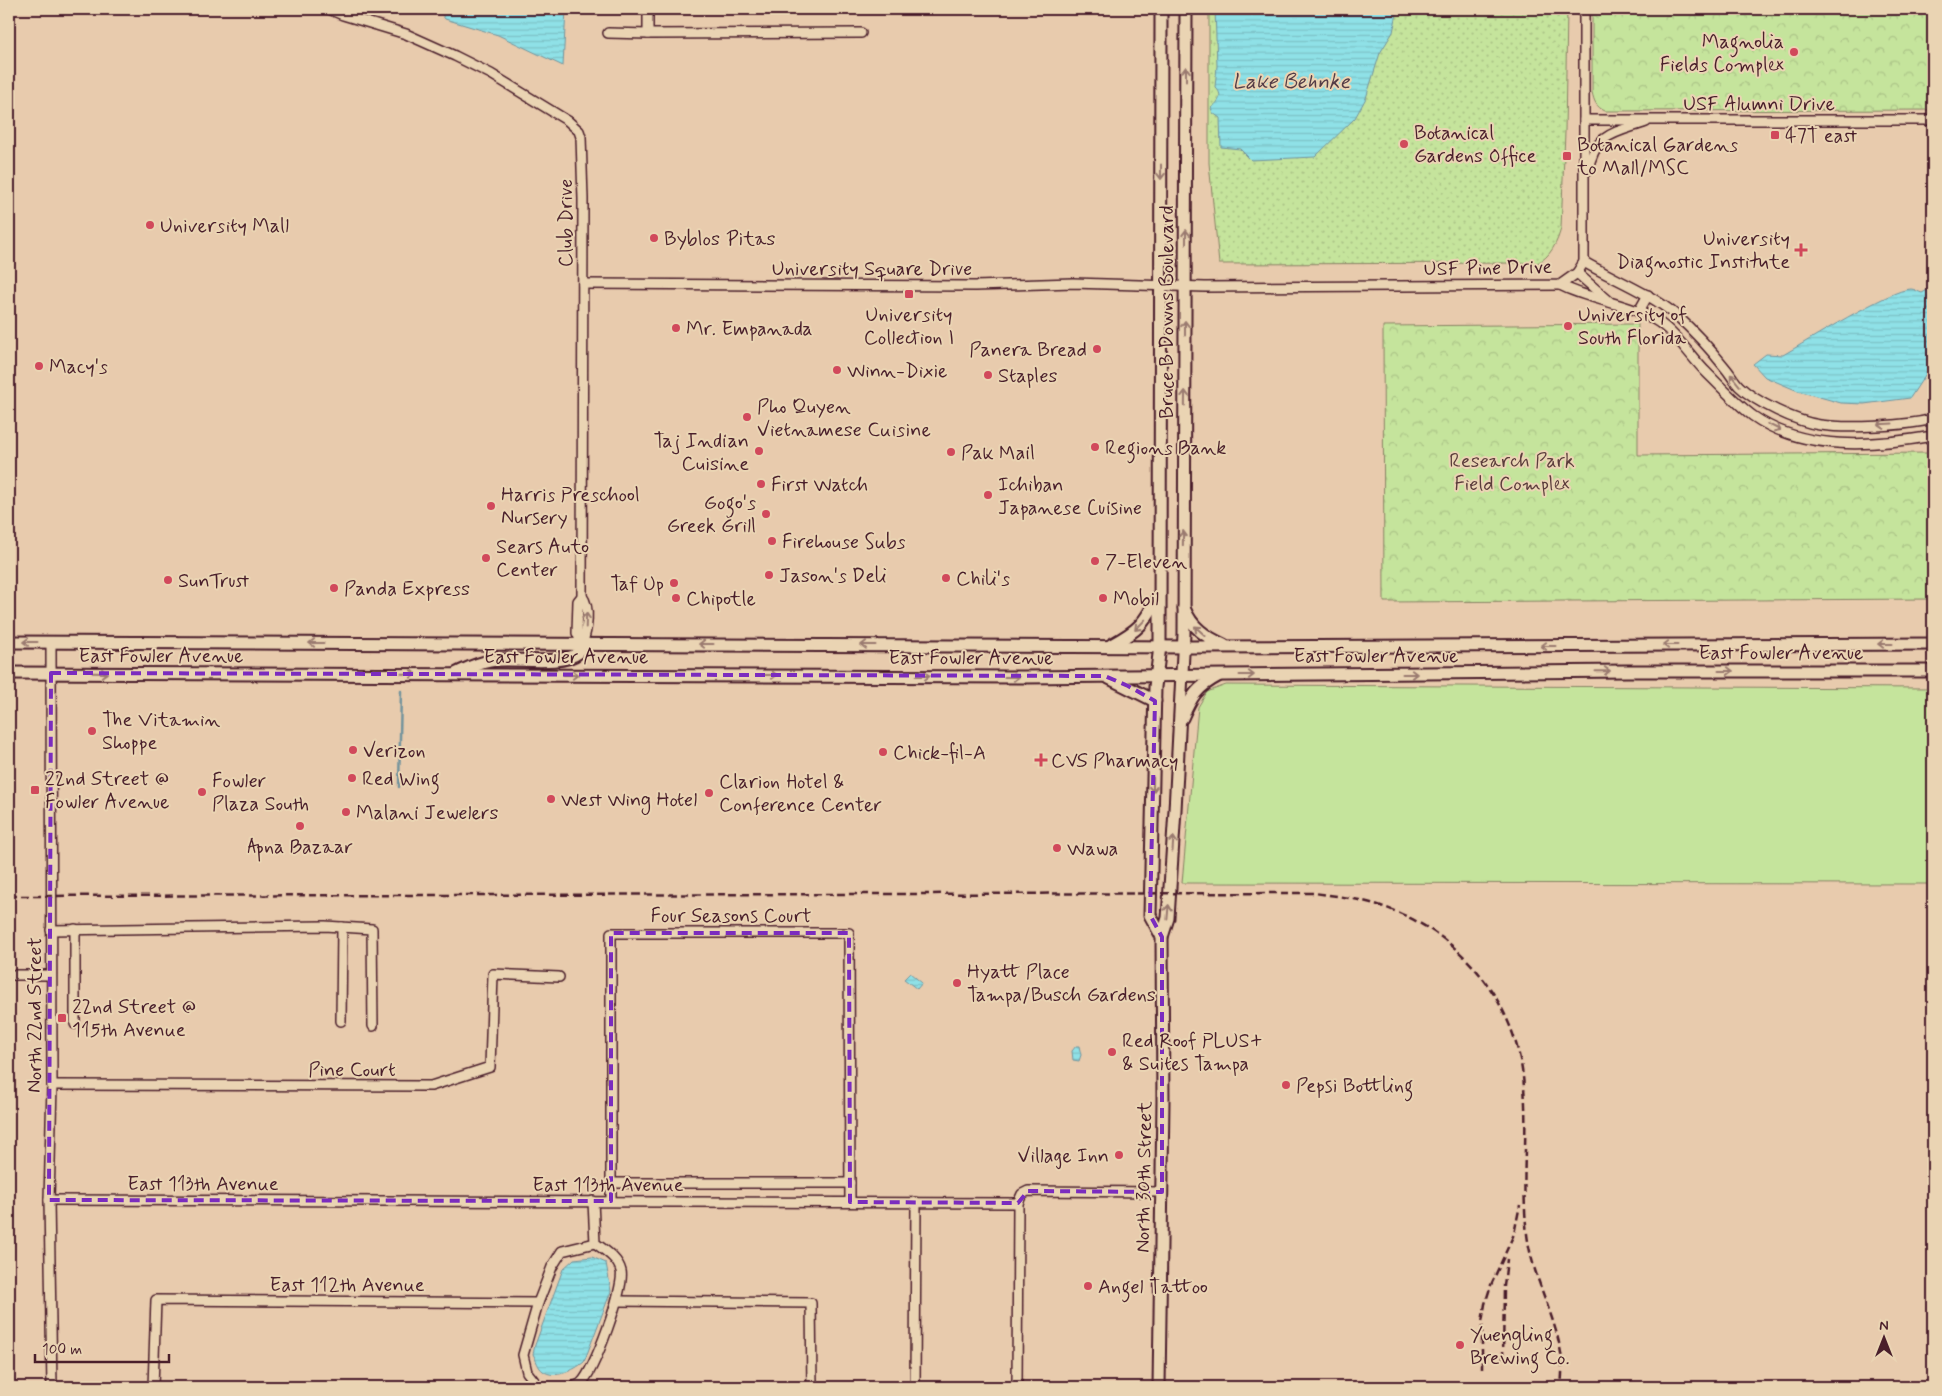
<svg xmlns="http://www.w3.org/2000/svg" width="1942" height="1396" viewBox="0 0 1942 1396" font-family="Mynerve,sans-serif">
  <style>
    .grass { fill: #c5e49c; stroke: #888264 }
    .park { fill: url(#park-crowns); stroke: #888264 }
    .garden { fill: url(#garden-dots); stroke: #888264 }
    .water { fill: url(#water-rules); stroke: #73939c }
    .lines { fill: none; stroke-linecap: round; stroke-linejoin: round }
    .stream { stroke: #73939c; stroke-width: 2.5 }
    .minor-casing { stroke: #4a1f2b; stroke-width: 12 }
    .major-casing { stroke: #4a1f2b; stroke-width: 15 }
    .minor { stroke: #ead4b3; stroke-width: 9 }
    .major { stroke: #ead4b3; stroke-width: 11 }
    .rail { stroke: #4a1f2b; stroke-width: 2.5; stroke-dasharray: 8 4; stroke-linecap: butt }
    .oneway { stroke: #9a7a6f }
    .marked { fill: none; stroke: #7b2cbf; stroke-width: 4; stroke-dasharray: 10 6; stroke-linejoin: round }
    .poi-dot { fill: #d1495b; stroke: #ead4b3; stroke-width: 2 }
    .labels { text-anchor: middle; stroke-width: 4; stroke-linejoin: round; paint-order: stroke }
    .poi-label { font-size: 20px; fill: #4a1f2b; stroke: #ead4b3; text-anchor: start }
    .street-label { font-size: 20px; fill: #4a1f2b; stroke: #ead4b3 }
    .park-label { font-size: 20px; fill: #5c3d3c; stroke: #ead4b3 }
    .water-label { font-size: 21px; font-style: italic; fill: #543c47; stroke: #ead4b3 }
  </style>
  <defs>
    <pattern id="park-crowns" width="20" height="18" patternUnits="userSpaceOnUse" patternTransform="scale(1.25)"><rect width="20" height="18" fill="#c5e49c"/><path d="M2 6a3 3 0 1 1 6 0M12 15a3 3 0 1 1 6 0" fill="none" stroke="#abc387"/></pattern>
    <pattern id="garden-dots" width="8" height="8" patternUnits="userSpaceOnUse" patternTransform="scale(1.25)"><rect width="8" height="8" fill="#c5e49c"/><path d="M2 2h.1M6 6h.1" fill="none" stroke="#abc387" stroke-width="1.8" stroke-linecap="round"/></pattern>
    <pattern id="water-rules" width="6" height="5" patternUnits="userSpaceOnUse" patternTransform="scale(1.25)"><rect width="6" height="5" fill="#8fe1e7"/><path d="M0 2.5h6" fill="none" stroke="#7dc1c6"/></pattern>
  </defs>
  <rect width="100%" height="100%" fill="#e8cbad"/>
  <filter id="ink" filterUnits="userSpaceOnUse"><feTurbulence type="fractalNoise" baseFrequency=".02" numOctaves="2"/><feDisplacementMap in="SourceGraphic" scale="10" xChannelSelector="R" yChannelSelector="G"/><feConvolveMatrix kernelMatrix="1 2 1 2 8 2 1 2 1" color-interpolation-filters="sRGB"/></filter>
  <g filter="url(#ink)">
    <path class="grass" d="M1226,685L1933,688V884L1182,883L1198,707L1207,692Z"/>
    <g class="park">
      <path d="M1592,9H1933V110L1605,111C1596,107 1594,101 1592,92Z"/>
      <path d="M1638,324V455L1933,453V599L1384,602L1383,326Z"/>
    </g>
    <path class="garden" d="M1209,9H1567L1565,132L1561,228C1558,241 1550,258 1537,263L1219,264L1209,163Z"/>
    <g class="water">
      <path d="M438,9H566L563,66L498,35L445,19Z"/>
      <path d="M1215,9H1398L1393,32L1380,53L1366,98L1355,118L1315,157L1251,160L1240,149L1221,147L1220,118L1213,113L1211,108C1219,102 1224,95 1215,87L1217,66Z"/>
      <path d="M1933,287V341L1928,354L1929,369L1910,398L1864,404L1841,403L1798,391L1765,377L1753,364L1766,354L1783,355C1806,342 1890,289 1911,289C1915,289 1918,292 1922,293Z"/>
      <path d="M910,973L922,983L917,989L904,979Z"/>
      <path d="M1076,1046H1079L1081,1055L1079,1061L1073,1060L1072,1051Z"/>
      <path d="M592,1257L606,1263L611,1291L584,1362C574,1370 555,1380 543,1371C538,1368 536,1359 533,1354L535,1345L563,1269L574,1259Z"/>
    </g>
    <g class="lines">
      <path class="stream" d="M399,787L401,691"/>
      <g class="minor-casing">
        <g id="minor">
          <path d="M329,9L343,15L406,34L455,56L491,74L568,121L579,131L581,137L583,199L582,596L578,601L577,633L582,644"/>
          <path d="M648,9V34"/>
          <path d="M608,33L648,34L861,33"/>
          <path d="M1584,120H1933"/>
          <path d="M1588,170C1595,133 1615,133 1646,122"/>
          <path d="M1584,262C1615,280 1648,292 1676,315C1694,331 1712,351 1727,370C1731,375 1734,381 1739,386C1755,402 1797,422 1820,425C1849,429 1905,426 1933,419"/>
          <path d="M1577,273L1609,301"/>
          <path d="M583,284L975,286L1073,283L1205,287L1560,285L1577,273L1584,262V9"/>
          <path d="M1560,285C1593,302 1636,303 1665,327C1680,339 1692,358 1706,372C1719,385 1738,405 1753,416C1804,452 1875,446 1933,436"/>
          <path d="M1639,311L1648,295"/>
          <path d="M582,596C591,608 587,631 582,644"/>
          <path d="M51,642L52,1085L49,1200L52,1387"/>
          <path d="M75,929V1024"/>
          <path d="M51,930L325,926L372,929L373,1026"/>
          <path d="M9,975H51"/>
          <path d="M341,1021L342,927"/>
          <path d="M52,1085L431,1086L490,1067L493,974L559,977"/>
          <path d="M611,1183H850"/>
          <path d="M49,1200L1018,1203"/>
          <path d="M611,1201V933H849L850,1202"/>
          <path d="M617,1301L811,1303L812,1387"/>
          <path d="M153,1387L156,1300L538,1303"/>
          <path d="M539,1387L527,1372L523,1355L538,1303L552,1267L562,1251L595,1243"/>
          <path d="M571,1387C574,1386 579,1385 581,1383C594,1372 625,1287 621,1271C618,1258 604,1250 595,1243L593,1201"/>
          <path d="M915,1387L916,1202"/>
          <path d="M1017,1387L1018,1203L1022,1194L1028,1191L1162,1192"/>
        </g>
      </g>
      <g class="major-casing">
        <g id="major">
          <path d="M1161,9L1160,646L1155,687L1150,915L1162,937"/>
          <path d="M1184,608C1192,628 1206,637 1224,645"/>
          <path d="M9,642L1192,647L1933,644"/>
          <path d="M1111,645C1139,630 1144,624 1159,595"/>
          <path d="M9,673L1023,677L1627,671H1933"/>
          <path d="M457,673C468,668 478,663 490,661C513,657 560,667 578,653L582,644"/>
          <path d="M1109,678L1155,701"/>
          <path d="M1182,718C1191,697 1197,687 1218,676"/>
          <path d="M1159,1387L1163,1101L1162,937L1168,918L1175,810L1184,634L1186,9"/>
        </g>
      </g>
      <use href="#minor" class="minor"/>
      <use href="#major" class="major"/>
      <g class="rail">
        <path d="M9,896L1314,893C1338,896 1362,899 1384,907C1462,934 1518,1004 1524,1087C1528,1136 1521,1185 1527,1234C1532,1277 1554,1311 1561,1353C1563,1364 1562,1376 1561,1387"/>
        <path d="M1503,1359L1504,1286L1507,1259"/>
        <path d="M1482,1369V1322L1485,1304L1491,1285L1514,1234L1520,1205"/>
      </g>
    </g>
    <defs><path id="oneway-shaft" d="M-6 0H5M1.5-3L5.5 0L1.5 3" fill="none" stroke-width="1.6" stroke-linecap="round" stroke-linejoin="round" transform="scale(1.25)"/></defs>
    <g class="oneway">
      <use href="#oneway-shaft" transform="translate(1186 74) rotate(-90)"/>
      <use href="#oneway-shaft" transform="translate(1161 172) rotate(90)"/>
      <use href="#oneway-shaft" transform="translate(1186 237) rotate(-90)"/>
      <use href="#oneway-shaft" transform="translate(1185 328) rotate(-90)"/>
      <use href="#oneway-shaft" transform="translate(1735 380) rotate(-129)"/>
      <use href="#oneway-shaft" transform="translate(1185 398) rotate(-89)"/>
      <use href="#oneway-shaft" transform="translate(1885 424) rotate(177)"/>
      <use href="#oneway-shaft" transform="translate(1774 427) rotate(26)"/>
      <use href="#oneway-shaft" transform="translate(1183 538) rotate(-89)"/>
      <use href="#oneway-shaft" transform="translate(586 620) rotate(-88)"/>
      <use href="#oneway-shaft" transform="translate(1140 625) rotate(134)"/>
      <use href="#oneway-shaft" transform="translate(1200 631) rotate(-138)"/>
      <use href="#oneway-shaft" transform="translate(30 642) rotate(-180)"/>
      <use href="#oneway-shaft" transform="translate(316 643) rotate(-180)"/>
      <use href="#oneway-shaft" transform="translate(706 644) rotate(180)"/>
      <use href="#oneway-shaft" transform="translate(1885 644) rotate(180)"/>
      <use href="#oneway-shaft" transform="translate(868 645) rotate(-180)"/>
      <use href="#oneway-shaft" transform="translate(1670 645) rotate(180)"/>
      <use href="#oneway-shaft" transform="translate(1548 646) rotate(180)"/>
      <use href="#oneway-shaft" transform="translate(1603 671) rotate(-1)"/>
      <use href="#oneway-shaft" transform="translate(1726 671)"/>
      <use href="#oneway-shaft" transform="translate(100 673) rotate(1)"/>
      <use href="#oneway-shaft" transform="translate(409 674) rotate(1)"/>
      <use href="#oneway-shaft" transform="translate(1410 674)"/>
      <use href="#oneway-shaft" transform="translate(571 675)"/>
      <use href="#oneway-shaft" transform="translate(770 675)"/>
      <use href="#oneway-shaft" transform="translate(1247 675)"/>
      <use href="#oneway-shaft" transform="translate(923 676)"/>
      <use href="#oneway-shaft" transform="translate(1012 677)"/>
      <use href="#oneway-shaft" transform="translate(1153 785) rotate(91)"/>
      <use href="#oneway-shaft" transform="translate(1173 844) rotate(-86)"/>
      <use href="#oneway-shaft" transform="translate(1168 912) rotate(-85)"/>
    </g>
  </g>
  <path class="marked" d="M51,673L1105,676L1128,686L1155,701L1150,915L1162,937V1192L1028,1191L1018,1203L850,1202L849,933H611V1201L49,1200Z"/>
  <g class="poi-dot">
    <circle cx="1794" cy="52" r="5"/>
    <rect x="1770" y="130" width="10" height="10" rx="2.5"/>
    <circle cx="1404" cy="144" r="5"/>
    <rect x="1562" y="151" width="10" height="10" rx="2.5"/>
    <circle cx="150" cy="225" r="5"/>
    <circle cx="654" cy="238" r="5"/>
    <path d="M1798.5 242.5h5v5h5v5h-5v5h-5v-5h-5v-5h5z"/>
    <rect x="904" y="289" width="10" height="10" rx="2.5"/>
    <circle cx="1568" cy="326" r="5"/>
    <circle cx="676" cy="328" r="5"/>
    <circle cx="1097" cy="349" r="5"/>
    <circle cx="39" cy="366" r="5"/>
    <circle cx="837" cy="370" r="5"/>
    <circle cx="988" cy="375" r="5"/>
    <circle cx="747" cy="417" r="5"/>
    <circle cx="1095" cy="447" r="5"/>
    <circle cx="759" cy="451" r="5"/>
    <circle cx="951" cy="452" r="5"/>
    <circle cx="761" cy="484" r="5"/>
    <circle cx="988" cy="495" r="5"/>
    <circle cx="491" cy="506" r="5"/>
    <circle cx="766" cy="514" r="5"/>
    <circle cx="772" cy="541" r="5"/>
    <circle cx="486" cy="558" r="5"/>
    <circle cx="1095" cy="561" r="5"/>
    <circle cx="769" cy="575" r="5"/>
    <circle cx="946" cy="578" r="5"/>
    <circle cx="168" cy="580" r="5"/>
    <circle cx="674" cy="583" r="5"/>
    <circle cx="334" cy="588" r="5"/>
    <circle cx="676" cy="598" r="5"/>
    <circle cx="1103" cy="598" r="5"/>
    <circle cx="92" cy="731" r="5"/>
    <circle cx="353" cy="750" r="5"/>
    <circle cx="883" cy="752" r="5"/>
    <path d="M1038.5 752.5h5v5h5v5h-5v5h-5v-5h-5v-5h5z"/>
    <circle cx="352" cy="778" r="5"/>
    <rect x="30" y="785" width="10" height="10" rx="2.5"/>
    <circle cx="202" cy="792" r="5"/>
    <circle cx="709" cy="793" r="5"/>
    <circle cx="551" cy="799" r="5"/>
    <circle cx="346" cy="812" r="5"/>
    <circle cx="300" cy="826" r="5"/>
    <circle cx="1057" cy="848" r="5"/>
    <circle cx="957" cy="983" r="5"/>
    <rect x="57" y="1013" width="10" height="10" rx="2.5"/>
    <circle cx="1112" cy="1052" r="5"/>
    <circle cx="1286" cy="1085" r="5"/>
    <circle cx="1119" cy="1155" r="5"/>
    <circle cx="1088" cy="1286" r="5"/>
    <circle cx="1460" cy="1345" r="5"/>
  </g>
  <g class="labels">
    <g class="poi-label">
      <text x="1784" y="48" text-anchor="end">Magnolia<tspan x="1784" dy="23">Fields Complex</tspan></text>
      <text x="1414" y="139">Botanical<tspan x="1414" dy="23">Gardens Office</tspan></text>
      <text x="1785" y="142">47T east</text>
      <text x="1577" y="151">Botanical Gardens<tspan x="1577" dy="23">to Mall/MSC</tspan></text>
      <text x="160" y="232">University Mall</text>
      <text x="664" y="245">Byblos Pitas</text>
      <text x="1790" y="245" text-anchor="end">University<tspan x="1790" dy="23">Diagnostic Institute</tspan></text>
      <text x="909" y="321" text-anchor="middle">University<tspan x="909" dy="23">Collection I</tspan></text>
      <text x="1578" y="321">University of<tspan x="1578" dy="23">South Florida</tspan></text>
      <text x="686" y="335">Mr. Empanada</text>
      <text x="1087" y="356" text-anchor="end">Panera Bread</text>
      <text x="49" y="373">Macy's</text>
      <text x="847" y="377">Winn-Dixie</text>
      <text x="998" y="382">Staples</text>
      <text x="757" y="413">Pho Quyen<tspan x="757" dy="23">Vietnamese Cuisine</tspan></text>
      <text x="749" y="447" text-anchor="end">Taj Indian<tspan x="749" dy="23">Cuisine</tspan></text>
      <text x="1105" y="454">Regions Bank</text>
      <text x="961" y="459">Pak Mail</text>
      <text x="771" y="491">First Watch</text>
      <text x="998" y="491">Ichiban<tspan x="998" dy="23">Japanese Cuisine</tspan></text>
      <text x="501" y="501">Harris Preschool<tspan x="501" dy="23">Nursery</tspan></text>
      <text x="756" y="509" text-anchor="end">Gogo's<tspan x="756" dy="23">Greek Grill</tspan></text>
      <text x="782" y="548">Firehouse Subs</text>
      <text x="496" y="553">Sears Auto<tspan x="496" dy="23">Center</tspan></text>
      <text x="1105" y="568">7-Eleven</text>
      <text x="779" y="582">Jason's Deli</text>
      <text x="956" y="585">Chili's</text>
      <text x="178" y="587">SunTrust</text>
      <text x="664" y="590" text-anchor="end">Taf Up</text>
      <text x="344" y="595">Panda Express</text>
      <text x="686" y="605">Chipotle</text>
      <text x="1113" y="605">Mobil</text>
      <text x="102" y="726">The Vitamin<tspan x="102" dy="23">Shoppe</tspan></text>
      <text x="363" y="757">Verizon</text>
      <text x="893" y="759">Chick-fil-A</text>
      <text x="1051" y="767">CVS Pharmacy</text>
      <text x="45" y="785">22nd Street @<tspan x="45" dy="23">Fowler Avenue</tspan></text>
      <text x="362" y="785">Red Wing</text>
      <text x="212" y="787">Fowler<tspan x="212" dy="23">Plaza South</tspan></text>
      <text x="719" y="788">Clarion Hotel &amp;<tspan x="719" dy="23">Conference Center</tspan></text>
      <text x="561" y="806">West Wing Hotel</text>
      <text x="356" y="819">Malani Jewelers</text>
      <text x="300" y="853" text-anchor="middle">Apna Bazaar</text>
      <text x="1067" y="855">Wawa</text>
      <text x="967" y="978">Hyatt Place<tspan x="967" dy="23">Tampa/Busch Gardens</tspan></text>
      <text x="72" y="1013">22nd Street @<tspan x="72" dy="23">115th Avenue</tspan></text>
      <text x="1122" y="1047">Red Roof PLUS+<tspan x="1122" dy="23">&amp; Suites Tampa</tspan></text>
      <text x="1296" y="1092">Pepsi Bottling</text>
      <text x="1109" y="1162" text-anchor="end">Village Inn</text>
      <text x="1098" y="1293">Angel Tattoo</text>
      <text x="1470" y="1341">Yuengling<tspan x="1470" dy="23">Brewing Co.</tspan></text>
    </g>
    <g class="street-label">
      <text x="1759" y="110">USF Alumni Drive</text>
      <text transform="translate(565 223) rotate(-90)" y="7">Club Drive</text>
      <text transform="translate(1488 267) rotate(-1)" y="7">USF Pine Drive</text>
      <text x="872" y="275">University Square Drive</text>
      <text transform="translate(1166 312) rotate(-90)" y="7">Bruce B Downs Boulevard</text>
      <text x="1781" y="659">East Fowler Avenue</text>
      <text x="161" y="662">East Fowler Avenue</text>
      <text x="1376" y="662">East Fowler Avenue</text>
      <text x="566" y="663">East Fowler Avenue</text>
      <text x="971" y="664">East Fowler Avenue</text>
      <text x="731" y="922">Four Seasons Court</text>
      <text transform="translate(34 1015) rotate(-90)" y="7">North 22nd Street</text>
      <text x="352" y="1076">Pine Court</text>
      <text transform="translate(1143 1177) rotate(-89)" y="7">North 30th Street</text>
      <text x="203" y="1190">East 113th Avenue</text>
      <text x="608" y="1191">East 113th Avenue</text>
      <text x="347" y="1291">East 112th Avenue</text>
    </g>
    <g class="park-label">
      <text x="1512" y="467">Research Park<tspan x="1512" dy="23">Field Complex</tspan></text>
    </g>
    <g class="water-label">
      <text x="1291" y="88">Lake Behnke</text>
    </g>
  </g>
  <rect width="1942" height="1396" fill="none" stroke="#ead4b3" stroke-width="30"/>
  <rect x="15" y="15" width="1912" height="1366" fill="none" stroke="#4a1f2b" stroke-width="2" filter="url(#ink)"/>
  <g transform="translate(1884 1338)" stroke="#ead4b3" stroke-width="4" paint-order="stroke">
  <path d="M0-4L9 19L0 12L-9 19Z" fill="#4a1f2b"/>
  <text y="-8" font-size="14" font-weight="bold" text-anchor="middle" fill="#4a1f2b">N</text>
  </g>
  <path d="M35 1354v8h134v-8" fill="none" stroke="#4a1f2b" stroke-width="2.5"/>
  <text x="42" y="1354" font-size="15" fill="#4a1f2b" stroke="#ead4b3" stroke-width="4" paint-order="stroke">100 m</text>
</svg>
